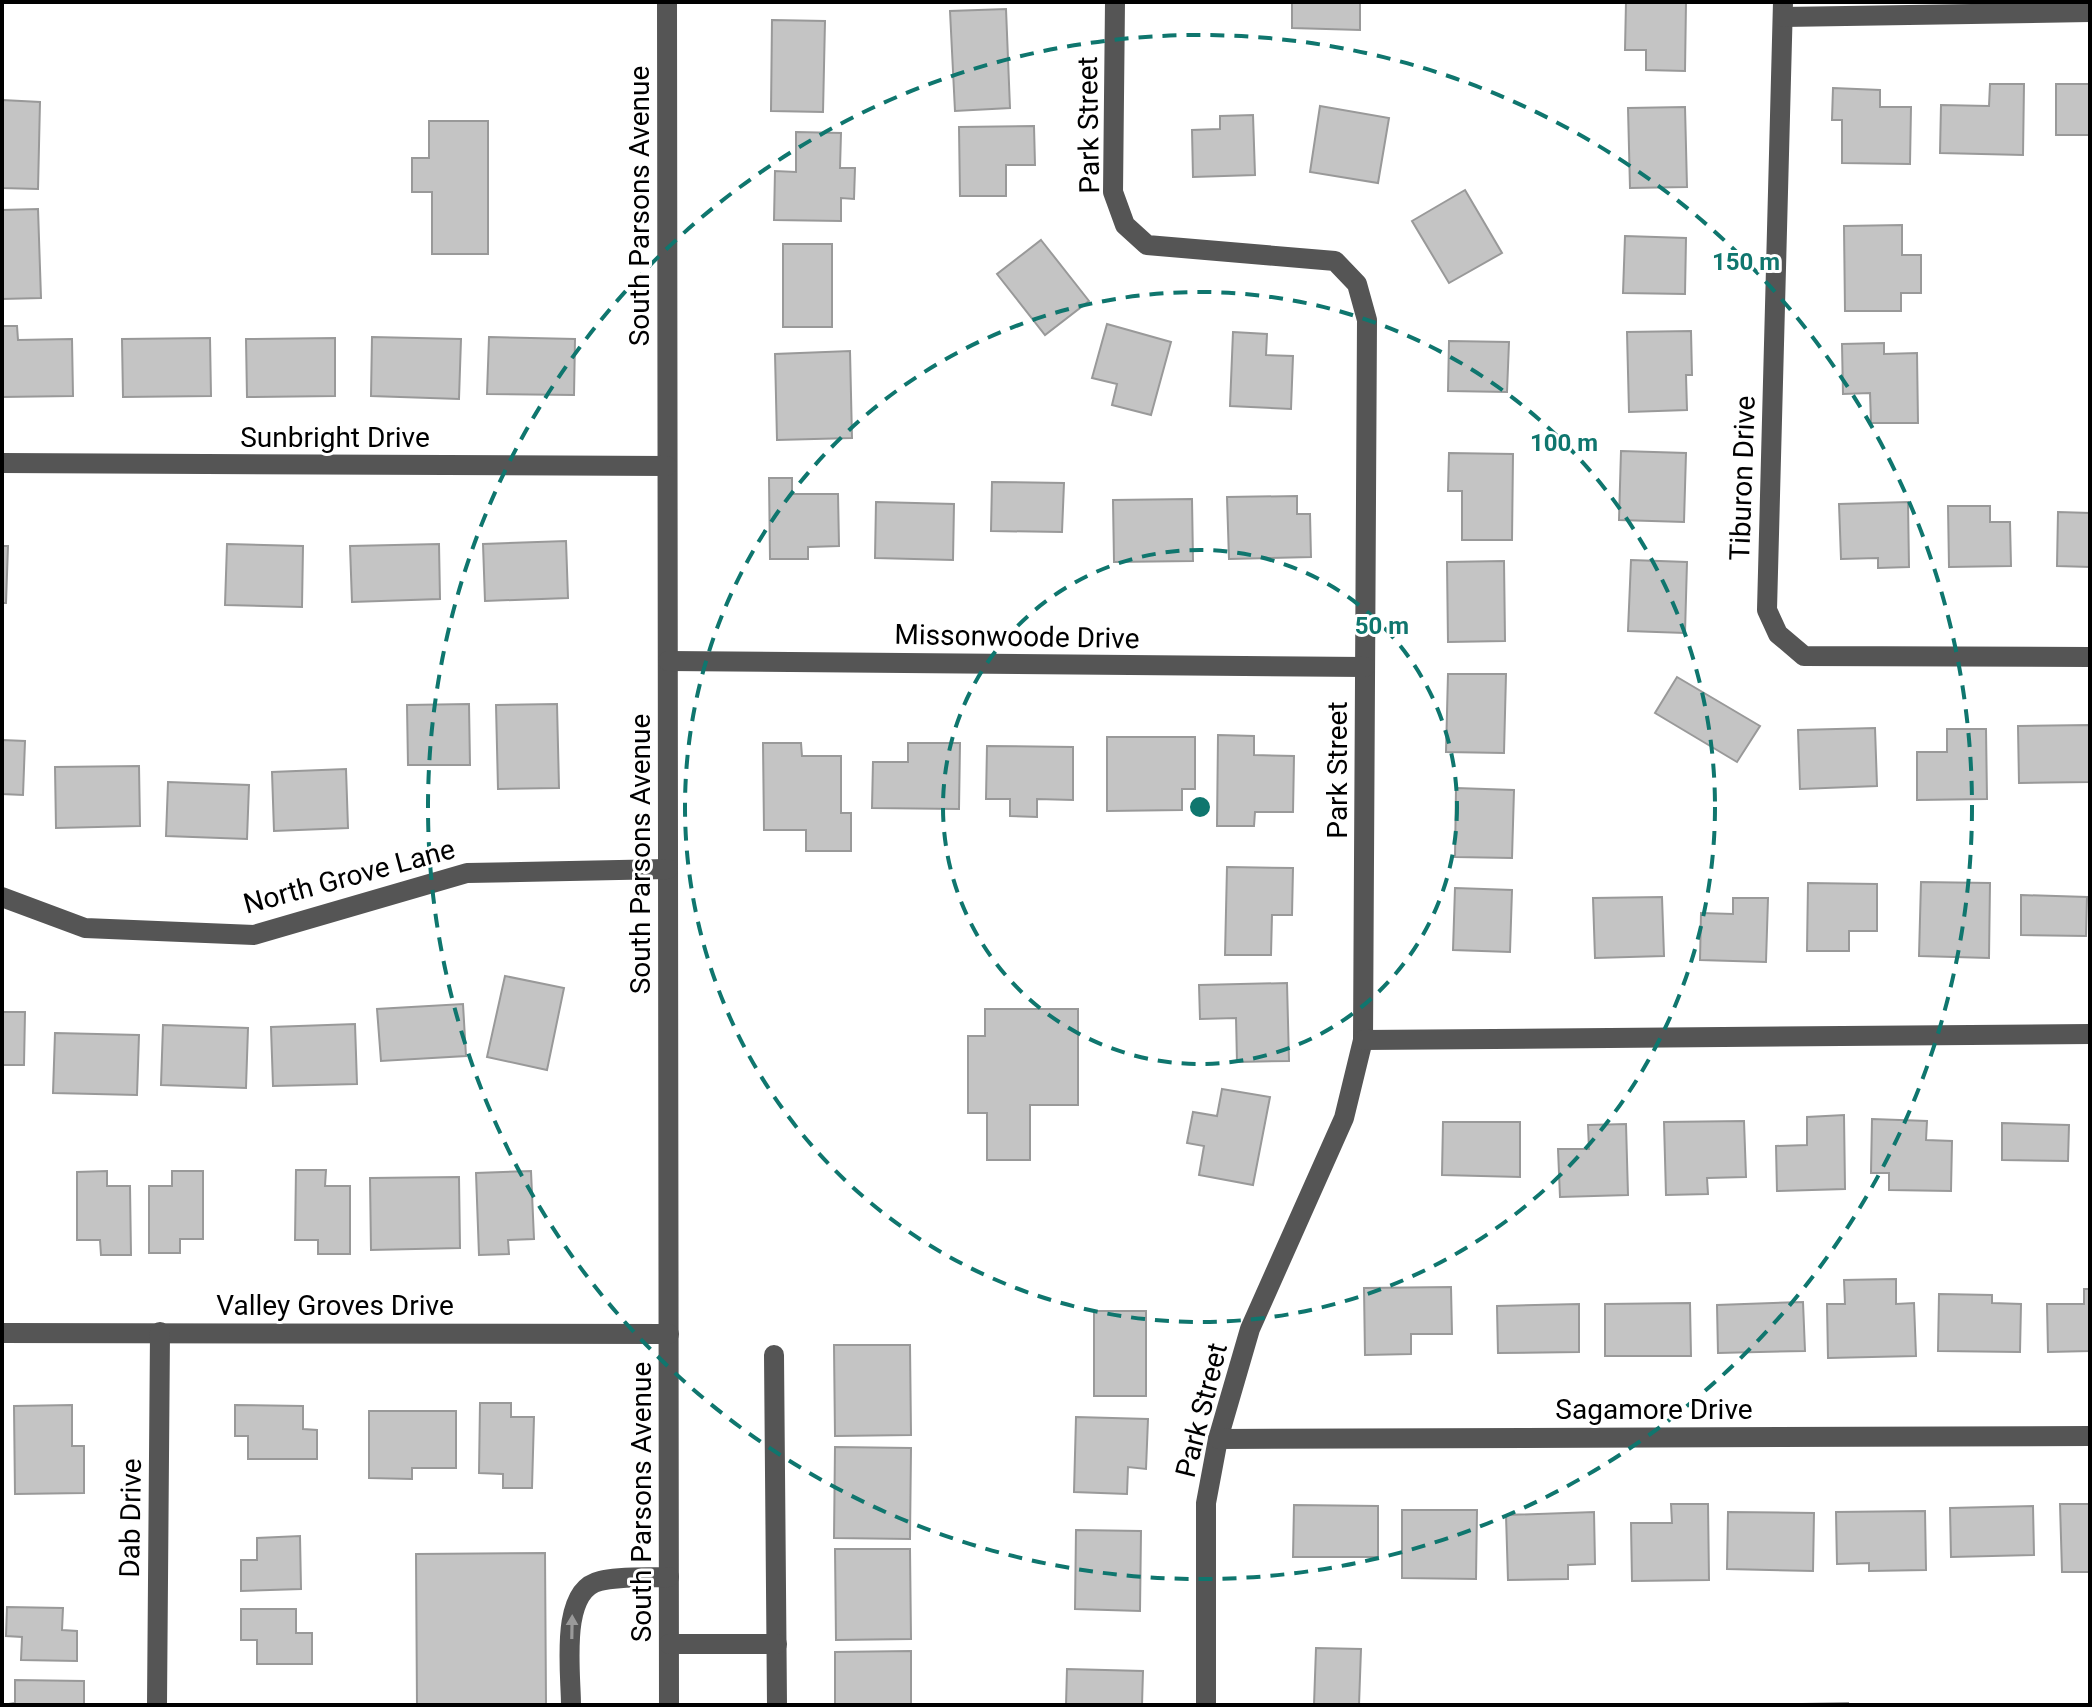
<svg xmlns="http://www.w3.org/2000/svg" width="2092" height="1707" viewBox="0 0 2092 1707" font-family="Roboto,sans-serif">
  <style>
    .building { fill: #c4c4c4; stroke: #999; stroke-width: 2 }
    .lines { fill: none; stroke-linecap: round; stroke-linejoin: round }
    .minor { stroke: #555; stroke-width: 20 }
    .oneway { fill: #999 }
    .ring { fill: none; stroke: #0f766e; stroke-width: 4; stroke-dasharray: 14 10 }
    .labels { text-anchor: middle; stroke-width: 6; stroke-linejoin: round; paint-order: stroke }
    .street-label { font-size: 28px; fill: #000; stroke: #fff }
    .centre { fill: #0f766e; stroke: #fff; stroke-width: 4 }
    .ring-label { font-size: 24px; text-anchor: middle; font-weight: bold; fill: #0f766e; stroke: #fff; stroke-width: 6; stroke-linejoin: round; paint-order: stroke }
  </style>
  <rect width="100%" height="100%" fill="#fff"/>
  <g class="building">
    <path d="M1292,2H1360V30L1292,28Z"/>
    <path d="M1626,2H1686L1685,71L1646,70V50H1625Z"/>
    <path d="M1006,9L1010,108L955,111L950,11Z"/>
    <path d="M772,20L825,21L823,112L771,111Z"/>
    <path d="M1990,84H2024L2023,155L1940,153L1941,105L1989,106Z"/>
    <rect x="2056" y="84" width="34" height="51"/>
    <path d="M1833,88L1880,90V107H1911L1910,164L1842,163V120H1832Z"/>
    <path d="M2,100L40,102L38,189L2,188Z"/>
    <path d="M1320,106L1389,118L1378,183L1310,172Z"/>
    <path d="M1685,107L1687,187L1630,188L1628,108Z"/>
    <path d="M1253,115L1255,175L1193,177L1192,130L1220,129V116Z"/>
    <path d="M429,121H488V254H432V192H412V158H429Z"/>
    <path d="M1034,126L1035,165H1006V196H960L959,127Z"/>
    <path d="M796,132L841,133L840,168H855L854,199L841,198V221L774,220L775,171L796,172Z"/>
    <path d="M1465,190L1502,253L1449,283L1412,221Z"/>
    <path d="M38,209L41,298L2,299V210Z"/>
    <path d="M1902,225V255H1921V293H1901V311H1845L1844,226Z"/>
    <path d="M1625,236L1686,238L1685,294L1623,293Z"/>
    <path d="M1041,240L1089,301L1045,335L997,274Z"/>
    <rect x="783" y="244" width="49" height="83"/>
    <path d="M1107,324L1171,342L1151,415L1112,405L1117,384L1092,378Z"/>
    <path d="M2,326H17L18,340L72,339L73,396L2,397Z"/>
    <path d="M1691,331L1692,375H1686L1687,410L1629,412L1627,332Z"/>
    <path d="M1233,332L1267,334L1266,355L1293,356L1291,409L1230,406Z"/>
    <path d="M372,337L461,339L459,399L371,396Z"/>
    <path d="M489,337L575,339L574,395L487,394Z"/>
    <path d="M210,338L211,396L123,397L122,339Z"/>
    <path d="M335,338V396L247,397L246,339Z"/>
    <path d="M1449,341L1509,342L1507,392L1448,391Z"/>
    <path d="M1884,343V354L1917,353L1918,423H1871L1870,393L1843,394L1842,344Z"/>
    <path d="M850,351L852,438L777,440L775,354Z"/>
    <path d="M1621,451L1686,453L1684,522L1619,520Z"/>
    <path d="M1449,453L1513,454L1512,540H1462V491H1448Z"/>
    <path d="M769,478H792V494H838L839,546L808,547V559H770Z"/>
    <path d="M992,482L1064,483L1062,532L991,531Z"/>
    <path d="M1297,496V514H1310L1311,557L1229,559L1227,497Z"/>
    <path d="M1192,499L1193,561L1114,562L1113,500Z"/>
    <path d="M876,502L954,504L953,560L875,558Z"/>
    <path d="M1908,502L1909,567L1878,568V558L1841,559L1839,504Z"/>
    <path d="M1948,506H1990V522H2010L2011,566L1949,567Z"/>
    <path d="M2058,512L2090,513V567L2057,566Z"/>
    <path d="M566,541L568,598L485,601L483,544Z"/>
    <path d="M227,544L303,546L302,607L225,605Z"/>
    <path d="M439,544L440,599L352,602L350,546Z"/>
    <path d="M2,546H8L6,603H2Z"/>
    <path d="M1631,560L1687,562L1685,633L1628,631Z"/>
    <path d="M1504,561L1505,641L1448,642L1447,562Z"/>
    <path d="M1448,674H1506L1504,753L1446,752Z"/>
    <path d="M1677,677L1760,726L1737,762L1655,713Z"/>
    <path d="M469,704L470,765H408L407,705Z"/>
    <path d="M557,704L559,788L498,789L496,705Z"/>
    <path d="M2090,725V782L2019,783L2018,726Z"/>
    <path d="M1875,728L1877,786L1800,789L1798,730Z"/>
    <path d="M1947,729H1986L1987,799L1917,800V752H1947Z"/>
    <path d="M1218,735L1254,736V755L1294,756L1293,812H1255L1254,826H1217Z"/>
    <path d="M1107,737H1195V789H1182V810L1107,811Z"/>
    <path d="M2,740L25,741L23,795L2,794Z"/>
    <path d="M763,743H801L802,756H841V813H851V851H806V830H764Z"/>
    <path d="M908,743H960L959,809L872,808L873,762H908Z"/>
    <path d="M987,746L1073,747V800L1037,799V817L1010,816V799H986Z"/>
    <path d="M139,766L140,826L56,828L55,767Z"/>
    <path d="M346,769L348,828L274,831L272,772Z"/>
    <path d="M168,782L249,785L247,839L166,836Z"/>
    <path d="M1456,788L1514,790L1512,858L1455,857Z"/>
    <path d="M1227,867L1293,868L1292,915H1272L1271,955H1225Z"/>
    <path d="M1921,882L1990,883L1989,958L1919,956Z"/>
    <path d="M1808,883L1877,884V931H1849V951H1807Z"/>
    <path d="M1455,888L1512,890L1510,952L1453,950Z"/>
    <path d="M2021,895L2087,897L2086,936L2021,935Z"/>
    <path d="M1662,897L1664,956L1595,958L1593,898Z"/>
    <path d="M1733,898H1768L1766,962L1700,960L1701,913L1733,914Z"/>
    <path d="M505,976L564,988L547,1070L487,1057Z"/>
    <path d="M1287,983L1289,1061L1237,1062L1236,1018L1200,1019L1199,985Z"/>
    <path d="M463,1004L466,1056L381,1061L377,1009Z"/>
    <path d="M985,1009H1078V1105H1030V1160H987V1113H968V1036H985Z"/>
    <path d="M2,1012H25L24,1065H2Z"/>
    <path d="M355,1024L357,1084L273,1086L271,1027Z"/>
    <path d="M163,1025L248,1028L246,1088L161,1085Z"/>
    <path d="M55,1033L139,1035L137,1095L53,1093Z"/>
    <path d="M1222,1089L1270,1097L1253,1185L1199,1175L1204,1146L1187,1143L1193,1112L1217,1116Z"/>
    <path d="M1844,1115L1845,1189L1777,1191L1776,1146L1807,1145V1117Z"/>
    <path d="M1872,1119L1927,1121L1926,1140L1952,1141L1951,1191L1889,1190V1173H1871Z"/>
    <path d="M1744,1121L1746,1177L1707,1178L1708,1194L1666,1195L1664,1122Z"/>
    <path d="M1443,1122H1520V1177L1442,1175Z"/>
    <path d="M2002,1123L2069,1125L2068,1161L2002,1160Z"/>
    <path d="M1626,1124L1628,1195L1560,1197L1558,1149H1589L1588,1125Z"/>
    <path d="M296,1170H326L325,1186H350V1254H318V1240H295Z"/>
    <path d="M107,1171V1186H130L131,1255H101L100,1240H77V1172Z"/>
    <path d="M172,1171H203V1239H180V1253H149V1186H172Z"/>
    <path d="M531,1171L534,1239L508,1240L509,1254L479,1255L476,1173Z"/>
    <path d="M459,1177L460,1248L371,1250L370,1178Z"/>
    <path d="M1896,1279V1304L1914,1303L1916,1356L1828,1358L1827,1304H1845L1844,1280Z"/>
    <path d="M1451,1287L1452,1334H1411V1354L1365,1355L1364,1288Z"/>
    <path d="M2084,1289H2090V1351L2048,1352L2047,1304H2084Z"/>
    <path d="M1939,1294L1992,1295V1303L2021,1304L2020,1352L1938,1351Z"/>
    <path d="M1803,1302L1805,1351L1718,1353L1717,1305Z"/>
    <path d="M1690,1303L1691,1356H1605V1304Z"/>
    <path d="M1579,1304V1352L1498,1353L1497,1306Z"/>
    <rect x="1094" y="1311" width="52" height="85"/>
    <path d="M834,1345H910L911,1435L835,1436Z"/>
    <path d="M480,1403H511V1417H534L532,1488H503V1474L479,1473Z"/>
    <path d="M72,1405V1446H84V1493L15,1494L14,1406Z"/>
    <path d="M235,1405L303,1406V1429L317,1430V1459H248V1436H235Z"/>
    <path d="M369,1411H456V1468H412V1479L369,1478Z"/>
    <path d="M1076,1417L1148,1419L1146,1469L1128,1467L1127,1494L1074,1492Z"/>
    <path d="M835,1447L911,1448L910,1539L834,1538Z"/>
    <path d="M1671,1504H1708L1709,1580L1632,1581L1631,1523H1672Z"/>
    <path d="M2060,1504H2090V1572H2062Z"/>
    <path d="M1294,1505L1378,1506V1557H1293Z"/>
    <path d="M2033,1506L2034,1555L1951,1557L1950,1508Z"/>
    <path d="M1402,1510H1477L1476,1579L1402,1578Z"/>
    <path d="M1925,1511L1926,1570L1869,1571V1563L1837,1564L1836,1512Z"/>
    <path d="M1594,1512L1595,1564L1568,1565V1579L1508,1580L1506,1515Z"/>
    <path d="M1728,1512L1814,1513L1813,1571L1727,1569Z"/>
    <path d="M1076,1530L1141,1531L1140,1611L1075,1609Z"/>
    <path d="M300,1536L301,1589L241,1591V1560H257V1538Z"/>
    <path d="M835,1549H910L911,1639L836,1640Z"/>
    <path d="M545,1553L546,1705H417L416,1554Z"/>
    <path d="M7,1607L63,1608L62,1630L77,1631V1661L21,1660L22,1637L6,1636Z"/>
    <path d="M241,1609H296V1633H312V1664H257V1640H241Z"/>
    <path d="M1316,1648L1361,1649L1359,1705H1314Z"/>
    <path d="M911,1651V1705H835V1652Z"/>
    <path d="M1067,1669L1143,1671L1142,1705H1066Z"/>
    <path d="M15,1680L84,1681V1705H2L15,1703Z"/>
    <path d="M1848,1703V1705H1761Z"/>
  </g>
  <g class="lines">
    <g class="minor">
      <path d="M667,2L669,1705"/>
      <path d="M1115,2L1113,192L1125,225L1147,245L1335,261L1357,284L1367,320L1363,1040L1344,1118L1250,1329L1218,1439L1206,1503V1705"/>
      <path d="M1783,2L1767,610L1778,634L1804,656L2090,657"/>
      <path d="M1783,17L2090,12"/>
      <path d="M2,463L667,466"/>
      <path d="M668,661L1365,667"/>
      <path d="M2,897L85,928L254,935L467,873L668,869"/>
      <path d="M1363,1040L2090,1034"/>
      <path d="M2,1333L669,1334"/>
      <path d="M774,1355L777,1705"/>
      <path d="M1218,1439L2090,1436"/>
      <path d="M669,1644H777"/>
      <path d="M157,1705L160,1332"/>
      <path d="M571,1705C571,1672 559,1590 600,1581C621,1576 647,1578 669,1577"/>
    </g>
  </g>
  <defs><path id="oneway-solid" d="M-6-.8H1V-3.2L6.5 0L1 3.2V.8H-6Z" transform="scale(2)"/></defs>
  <use class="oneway" href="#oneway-solid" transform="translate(572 1627) rotate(-89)"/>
  <g class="ring">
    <circle cx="1200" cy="807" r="257"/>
    <circle cx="1200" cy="807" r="515"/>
    <circle cx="1200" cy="807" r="772"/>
  </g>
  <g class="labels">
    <g class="street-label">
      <text transform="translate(1088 125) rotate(-91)" y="10">Park Street</text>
      <text transform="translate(639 206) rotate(-90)" y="10">South Parsons Avenue</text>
      <text x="335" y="447">Sunbright Drive</text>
      <text transform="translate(1742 478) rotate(-88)" y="10">Tiburon Drive</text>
      <text transform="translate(1017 636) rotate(1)" y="10">Missonwoode Drive</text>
      <text transform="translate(1337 770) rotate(-90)" y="10">Park Street</text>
      <text transform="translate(640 854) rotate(-90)" y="10">South Parsons Avenue</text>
      <text transform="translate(349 876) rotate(-15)" y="10">North Grove Lane</text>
      <text x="335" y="1315">Valley Groves Drive</text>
      <text x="1654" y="1419">Sagamore Drive</text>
      <text transform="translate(1201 1410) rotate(-76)" y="10">Park Street</text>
      <text transform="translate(641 1502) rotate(-90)" y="10">South Parsons Avenue</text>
      <text transform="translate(130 1518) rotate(-89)" y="10">Dab Drive</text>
    </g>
  </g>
  <circle cx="1200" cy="807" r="12" class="centre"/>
  <g class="ring-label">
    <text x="1746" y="270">150 m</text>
    <text x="1564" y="451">100 m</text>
    <text x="1382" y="634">50 m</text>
  </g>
  <rect width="2092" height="1707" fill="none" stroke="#000000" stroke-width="8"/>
</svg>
